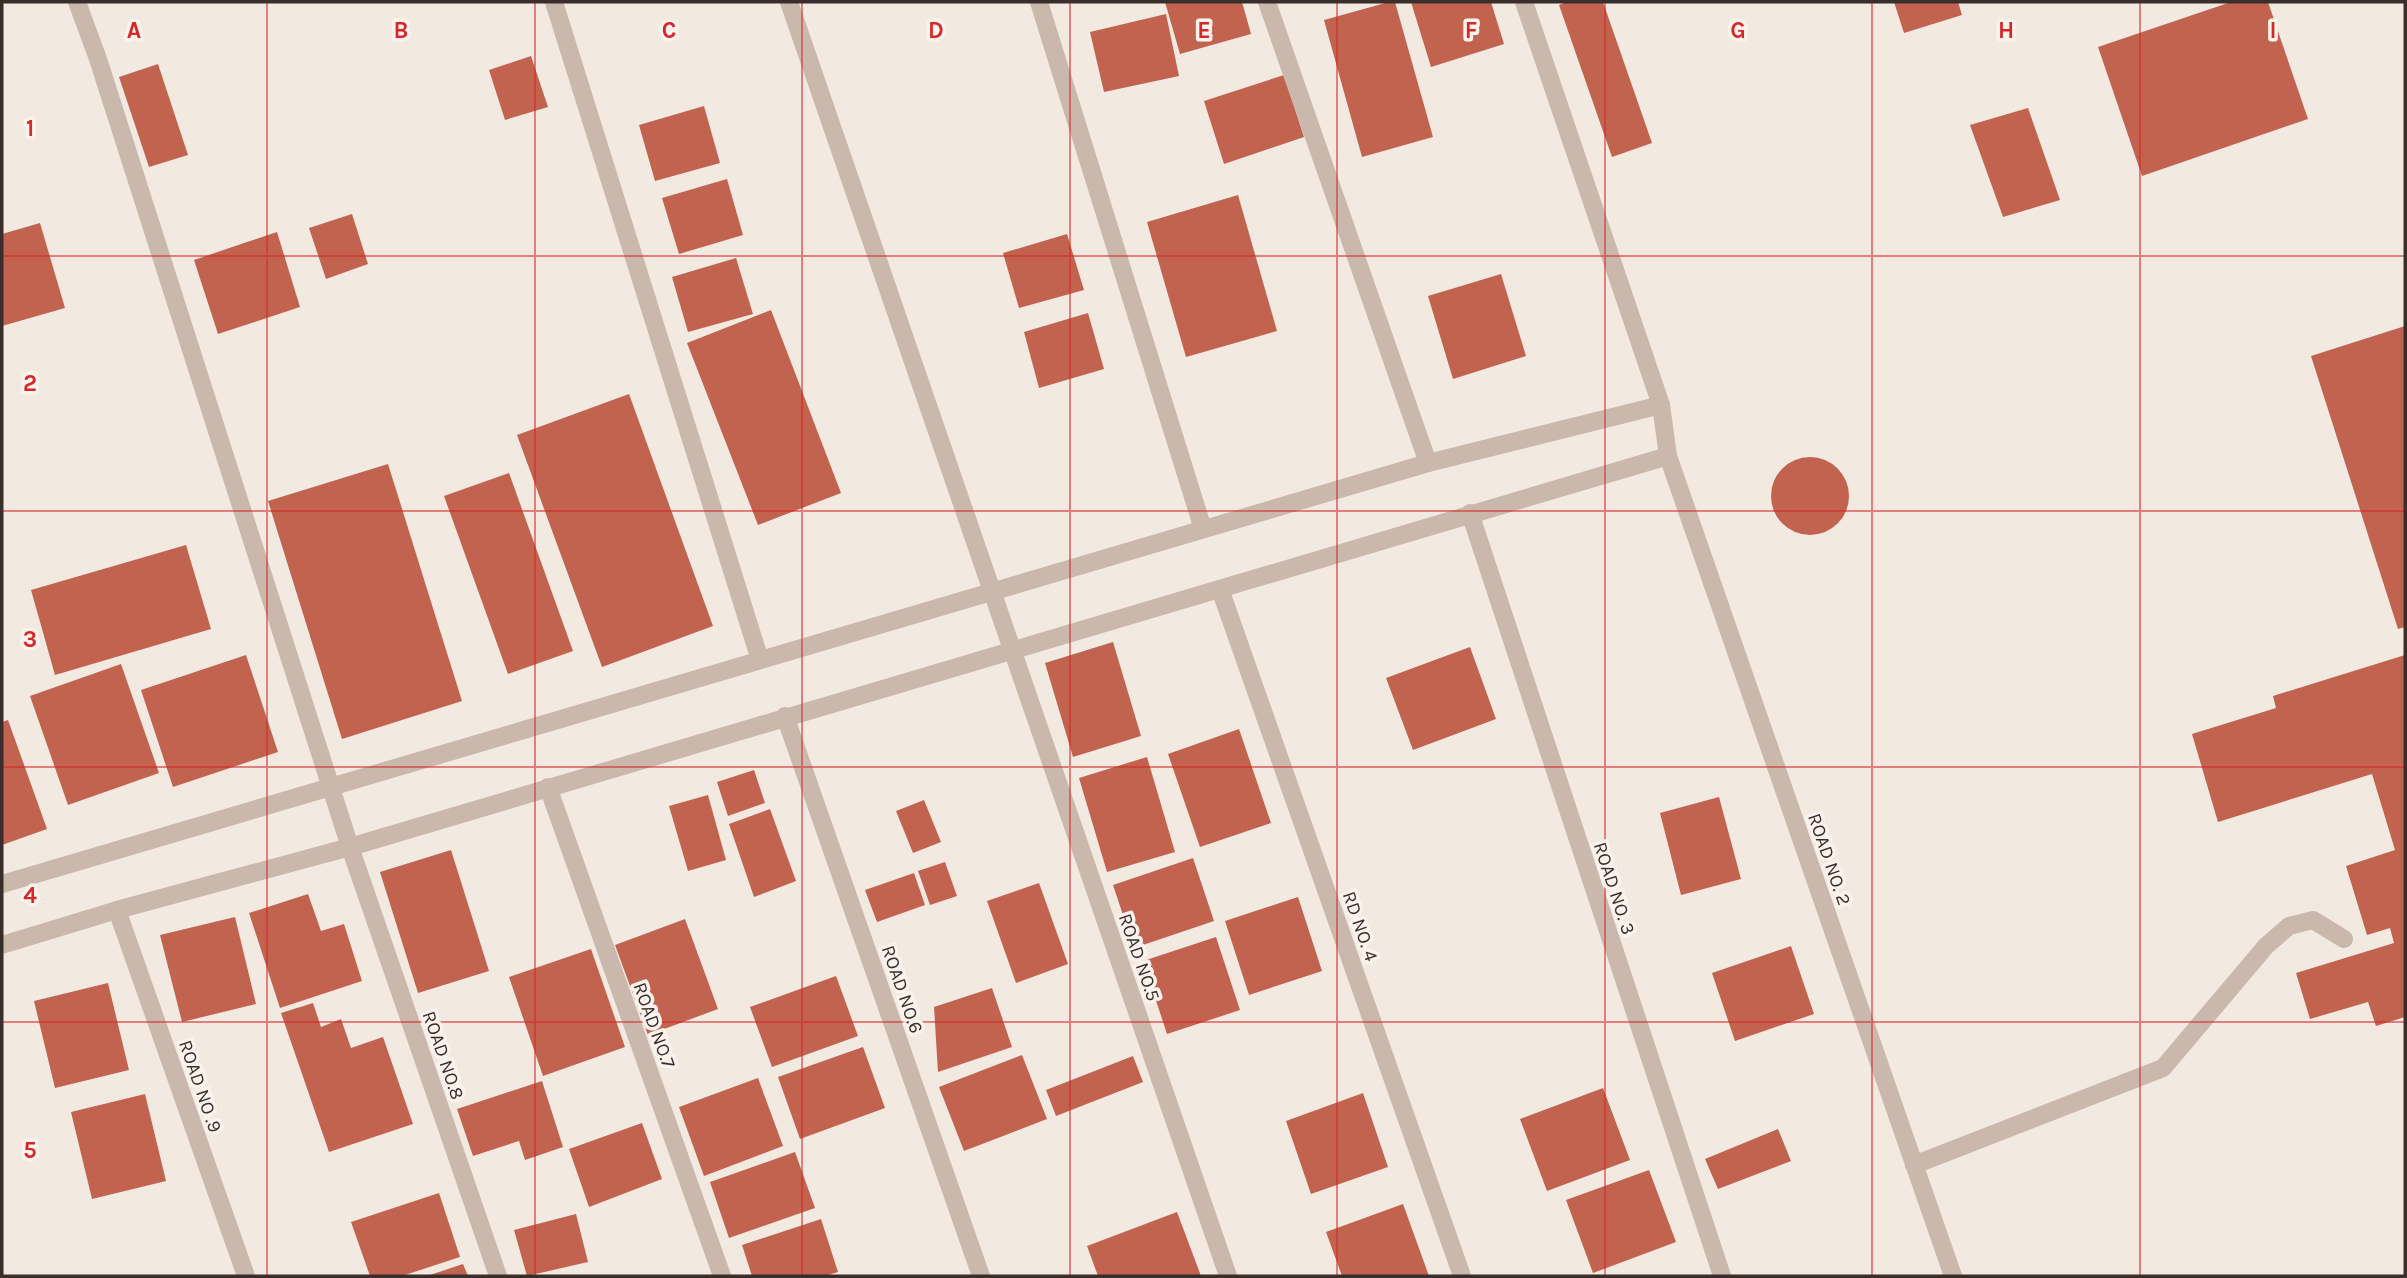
<svg xmlns="http://www.w3.org/2000/svg" width="2407" height="1278" viewBox="0 0 2407 1278" font-family="Karla,sans-serif">
  <style>
    .building { fill: #c2634f }
    .lines { fill: none; stroke-linecap: round; stroke-linejoin: round }
    .service { stroke: #cab8ac; stroke-width: 18 }
    .minor { stroke: #cab8ac; stroke-width: 18 }
    .grid { fill: none; stroke: #d62828; stroke-width: 2; stroke-opacity: 0.55 }
    .labels { text-anchor: middle; stroke-width: 7; stroke-linejoin: round; paint-order: stroke }
    .street-label { font-size: 19px; fill: #392e2b; stroke: #faf3ed }
    .grid-label { font-size: 23px; text-anchor: middle; font-weight: bold; fill: #d62828; stroke: #faf3ed; stroke-width: 7; stroke-linejoin: round; paint-order: stroke }
  </style>
  <rect width="100%" height="100%" fill="#f2e9e0"/>
  <g class="building">
    <path d="M1165,2H1242L1251,34L1180,54Z"/>
    <path d="M1389,2H1395L1433,137L1362,157L1324,20Z"/>
    <path d="M1411,2H1491L1504,44L1431,67Z"/>
    <path d="M1567,2H1603L1652,143L1612,157L1559,5Z"/>
    <path d="M1894,2H1958L1962,15L1904,33Z"/>
    <path d="M2231,2H2268L2308,119L2142,176L2098,47Z"/>
    <path d="M1166,14L1179,76L1104,92L1090,32Z"/>
    <path d="M531,56L548,107L505,120L489,70Z"/>
    <path d="M158,64L188,155L149,167L119,77Z"/>
    <path d="M1284,75L1304,137L1224,164L1204,101Z"/>
    <path d="M704,106L720,163L655,181L639,125Z"/>
    <path d="M2028,108L2060,200L2003,217L1970,125Z"/>
    <path d="M727,179L743,235L679,254L662,198Z"/>
    <path d="M1238,195L1277,331L1186,357L1147,222Z"/>
    <path d="M352,214L368,264L326,279L309,228Z"/>
    <path d="M40,223L65,308L2,326V234Z"/>
    <path d="M277,232L300,307L218,334L194,260Z"/>
    <path d="M1067,234L1084,290L1019,308L1003,253Z"/>
    <path d="M736,258L753,314L688,332L672,277Z"/>
    <path d="M1501,274L1526,356L1453,379L1428,296Z"/>
    <path d="M771,310L841,493L758,525L687,343Z"/>
    <path d="M1088,313L1104,369L1039,388L1024,332Z"/>
    <path d="M2405,326V627L2398,629L2311,356Z"/>
    <path d="M629,394L713,626L602,667L517,435Z"/>
    <circle cx="1810" cy="496" r="39"/>
    <path d="M388,464L462,701L342,739L268,501Z"/>
    <path d="M509,473L573,651L508,674L444,496Z"/>
    <path d="M186,545L211,629L55,675L31,590Z"/>
    <path d="M1113,642L1141,736L1073,757L1045,663Z"/>
    <path d="M1470,647L1496,719L1413,750L1386,678Z"/>
    <path d="M246,655L278,752L173,787L141,690Z"/>
    <path d="M2405,655V1017L2376,1026L2368,1002L2310,1019L2296,973L2394,943L2390,928L2367,935L2346,866L2395,850L2372,774L2218,822L2192,734L2276,708L2273,696Z"/>
    <path d="M121,664L159,773L68,805L30,696Z"/>
    <path d="M8,720L47,829L2,845V722Z"/>
    <path d="M1239,729L1271,823L1200,847L1168,754Z"/>
    <path d="M1147,757L1175,852L1107,872L1079,778Z"/>
    <path d="M754,770L765,803L728,816L717,782Z"/>
    <path d="M708,795L726,860L688,871L669,806Z"/>
    <path d="M1719,797L1741,879L1681,895L1660,813Z"/>
    <path d="M924,800L941,842L913,853L896,811Z"/>
    <path d="M770,809L796,881L754,897L729,824Z"/>
    <path d="M451,850L489,971L418,993L380,872Z"/>
    <path d="M1193,858L1214,921L1134,948L1113,885Z"/>
    <path d="M945,862L957,896L930,905L918,871Z"/>
    <path d="M914,873L925,905L877,922L865,890Z"/>
    <path d="M1039,883L1068,964L1016,983L987,901Z"/>
    <path d="M308,894L321,931L344,924L362,981L280,1008L249,913Z"/>
    <path d="M1298,897L1322,971L1249,995L1225,921Z"/>
    <path d="M235,917L256,1004L182,1022L160,935Z"/>
    <path d="M685,919L718,1009L648,1035L615,945Z"/>
    <path d="M1216,937L1240,1010L1167,1034L1143,961Z"/>
    <path d="M1791,946L1814,1014L1735,1041L1712,973Z"/>
    <path d="M591,949L625,1047L543,1076L509,977Z"/>
    <path d="M836,976L858,1036L772,1067L750,1007Z"/>
    <path d="M108,983L129,1070L55,1088L34,1001Z"/>
    <path d="M992,988L1012,1047L938,1072L934,1007Z"/>
    <path d="M313,1003L321,1027L341,1019L351,1048L383,1037L413,1124L329,1152L281,1013Z"/>
    <path d="M863,1047L885,1108L800,1139L778,1077Z"/>
    <path d="M1022,1055L1047,1119L964,1151L939,1087Z"/>
    <path d="M1133,1056L1143,1082L1056,1116L1046,1090Z"/>
    <path d="M758,1078L783,1146L704,1176L679,1107Z"/>
    <path d="M542,1081L563,1147L525,1160L519,1141L473,1156L457,1109Z"/>
    <path d="M1603,1088L1630,1160L1547,1191L1520,1119Z"/>
    <path d="M1363,1093L1388,1167L1311,1194L1286,1121Z"/>
    <path d="M145,1094L166,1181L92,1199L71,1112Z"/>
    <path d="M642,1123L662,1179L589,1207L569,1149Z"/>
    <path d="M1778,1129L1791,1161L1718,1189L1705,1159Z"/>
    <path d="M795,1152L815,1208L729,1238L710,1182Z"/>
    <path d="M1649,1170L1676,1242L1593,1273L1566,1200Z"/>
    <path d="M439,1193L460,1257L402,1276H370L351,1222Z"/>
    <path d="M1403,1204L1429,1276H1342L1326,1232Z"/>
    <path d="M1177,1212L1201,1276H1098L1087,1246Z"/>
    <path d="M576,1214L588,1262L527,1276L514,1230Z"/>
    <path d="M821,1219L838,1272L825,1276H752L742,1245Z"/>
    <path d="M463,1264L468,1276H427Z"/>
  </g>
  <g class="lines">
    <path class="service" d="M1914,1165L2163,1068L2266,946L2289,926L2313,920L2344,939"/>
    <g class="minor">
      <path d="M77,2L98,59L350,847L498,1276"/>
      <path d="M554,2L760,660"/>
      <path d="M789,2L1228,1276"/>
      <path d="M1039,2L1203,529"/>
      <path d="M1267,2L1428,463"/>
      <path d="M1524,2L1661,405L1668,456L1953,1276"/>
      <path d="M1470,513L1722,1276"/>
      <path d="M1220,589L1462,1276"/>
      <path d="M785,716L981,1276"/>
      <path d="M548,787L722,1276"/>
      <path d="M2,884L1428,463L1661,405"/>
      <path d="M117,910L246,1276"/>
      <path d="M2,945L117,910L350,847L1668,456"/>
    </g>
  </g>
  <path class="grid" d="M267,2V1276M535,2V1276M802,2V1276M1070,2V1276M1337,2V1276M1605,2V1276M1872,2V1276M2140,2V1276M2,256H2405M2,511H2405M2,767H2405M2,1022H2405"/>
  <g class="labels">
    <g class="street-label">
      <text transform="translate(1830 859) rotate(71)" y="7">ROAD NO. 2</text>
      <text transform="translate(1615 888) rotate(72)" y="7">ROAD NO. 3</text>
      <text transform="translate(1361 926) rotate(71)" y="7">RD NO. 4</text>
      <text transform="translate(1140 957) rotate(71)" y="7">ROAD NO.5</text>
      <text transform="translate(903 989) rotate(71)" y="7">ROAD NO.6</text>
      <text transform="translate(655 1025) rotate(70)" y="7">ROAD NO.7</text>
      <text transform="translate(444 1055) rotate(71)" y="7">ROAD NO.8</text>
      <text transform="translate(201 1086) rotate(71)" y="7">ROAD NO .9</text>
    </g>
  </g>
  <g class="grid-label">
    <text x="134" y="38">A</text>
    <text x="401" y="38">B</text>
    <text x="669" y="38">C</text>
    <text x="936" y="38">D</text>
    <text x="1204" y="38">E</text>
    <text x="1471" y="38">F</text>
    <text x="1738" y="38">G</text>
    <text x="2006" y="38">H</text>
    <text x="2273" y="38">I</text>
    <text x="30" y="136">1</text>
    <text x="30" y="391">2</text>
    <text x="30" y="647">3</text>
    <text x="30" y="903">4</text>
    <text x="30" y="1158">5</text>
  </g>
  <rect width="2407" height="1278" fill="none" stroke="#392e2b" stroke-width="7"/>
</svg>
